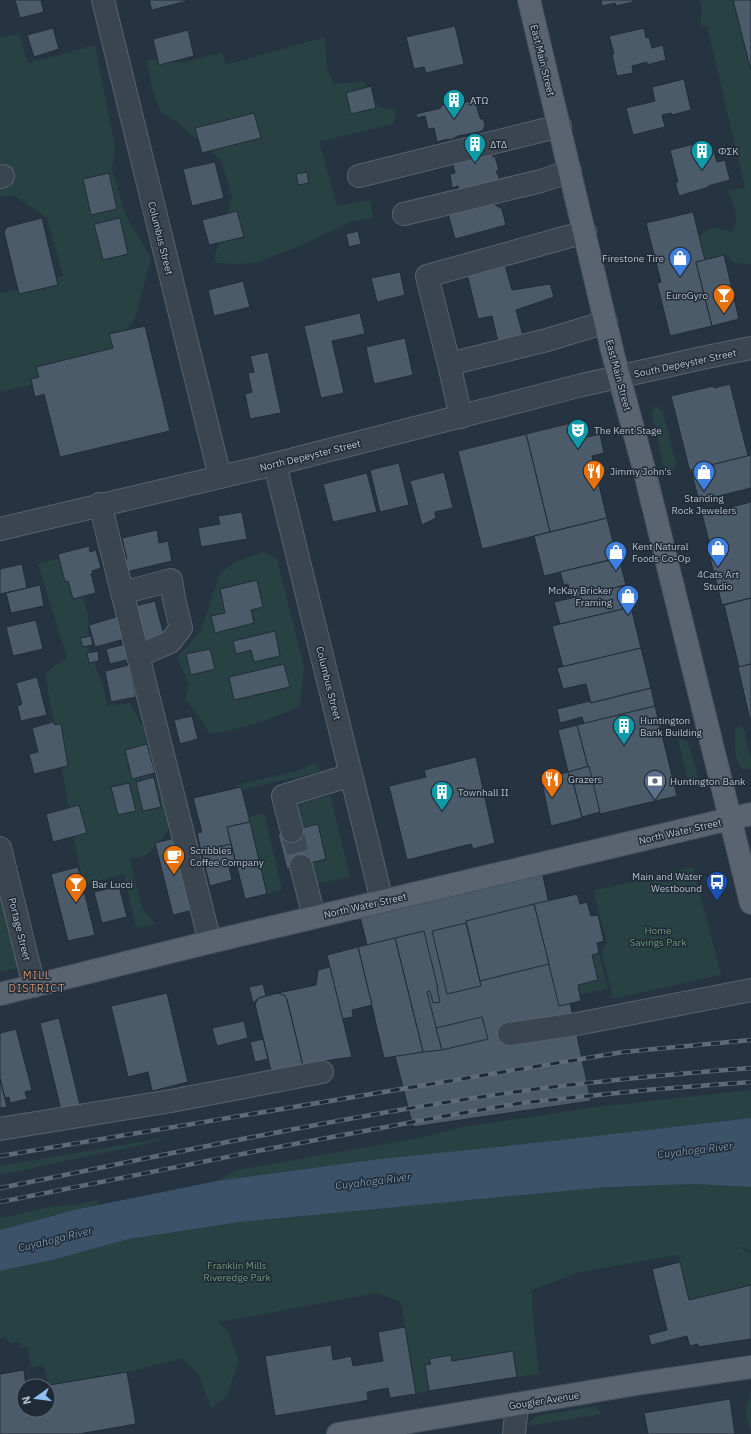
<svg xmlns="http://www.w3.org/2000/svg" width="751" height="1434" viewBox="0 0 751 1434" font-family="'IBM Plex Sans',sans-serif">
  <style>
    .green { fill: #284142 }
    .water { fill: #3c5269 }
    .building { fill: #4c5b69; stroke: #212c38 }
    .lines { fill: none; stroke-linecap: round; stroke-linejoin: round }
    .minor-tunnel { stroke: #3c4956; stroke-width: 22; stroke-dasharray: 22 11; stroke-linecap: butt }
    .minor-casing { stroke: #58636e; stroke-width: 24 }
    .major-casing { stroke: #47515d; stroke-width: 24 }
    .minor { stroke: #3a4550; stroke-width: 22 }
    .major { stroke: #596470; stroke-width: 22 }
    .rail-casing { stroke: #5d6a77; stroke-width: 4.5 }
    .rail { stroke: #1f2a36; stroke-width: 3; stroke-dasharray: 9; stroke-linecap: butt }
    .labels { text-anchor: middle; stroke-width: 3; stroke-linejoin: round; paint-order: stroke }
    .street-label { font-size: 10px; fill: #b7c0cb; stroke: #1f2a36 }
    .poi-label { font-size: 10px; fill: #b7c0cb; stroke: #1f2a36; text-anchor: start }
    .park-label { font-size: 10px; fill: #6f9b76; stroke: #1f2a36 }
    .neighbourhood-label { font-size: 11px; letter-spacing: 1px; fill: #d48f69; stroke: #1f2a36 }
    .water-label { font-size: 11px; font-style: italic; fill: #7893ad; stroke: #1f2a36 }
  </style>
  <rect width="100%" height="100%" fill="#263441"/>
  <g class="green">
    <path d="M700,0H733L751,71V264L735,263L724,255L705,260L699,236C716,224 713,228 732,232C740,219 733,203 728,191L745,187L707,26H700L702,6Z"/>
    <path d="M19,34L28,63L95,45L115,146L112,170L127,218L151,258L135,318L113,348L64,360L28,386L0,392V294L63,276L47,218L13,195L0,197V37Z"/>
    <path d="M325,37L327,68L334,84L364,82L379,107L397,111L393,124L319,142L337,206L370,200L373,218L350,222L302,245L256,263L236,264L217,263L214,259L232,197L221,160L179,124L161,112L152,89L147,60L184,63L222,52L226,65Z"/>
    <path d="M656,406L663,412L676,463L675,467L672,470L664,469L652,414L653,409Z"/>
    <path d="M264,552L277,559L304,667L300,706L265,721L232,730L210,734L203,722L185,699L189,685L177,657L201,631L220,573L237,561Z"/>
    <path d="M61,558L76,577L88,614V647L104,689L107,706L130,703L143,727L154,777L162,793L172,822C166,833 151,858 137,858C135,858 133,857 130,857L133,874L143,910L156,924L136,928L124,874L84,885L77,855L45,673L67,658L38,564Z"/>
    <path d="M740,725L746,732L745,737L751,758V768L743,770C733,760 735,740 735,728Z"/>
    <path d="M678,739L685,740L688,743L697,773V783L690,788Z"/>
    <path d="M311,764L318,765L320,772L242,790L241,787H238L237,785L296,771L307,767Z"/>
    <path d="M330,795L350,877L312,885L307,864L326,859L318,825L297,829L295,810L301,804Z"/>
    <path d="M260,814H263L265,816L282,890L267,894L249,817Z"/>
    <path d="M693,867L721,975L613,999L602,953V950L607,943L593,891Z"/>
    <path d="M0,882L19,966L16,968L0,972Z"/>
    <path d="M599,953L608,988L580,995L578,985L592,955Z"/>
    <path d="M751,1090V1118L217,1181L236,1170L418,1138L458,1128L595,1107Z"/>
    <path d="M168,1137L142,1145L0,1175V1166Z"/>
    <path d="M695,1184L751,1187V1250L737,1246L751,1254V1285L689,1300L679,1255L580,1272L532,1290V1307L539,1374L517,1377L513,1351L452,1361L451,1355L430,1359L431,1364L425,1366L429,1391L416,1394L401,1302L377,1293L264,1314L224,1321L217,1320L228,1332L239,1360L227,1396L211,1409L199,1375L183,1358L127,1372L48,1385L44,1365L31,1367L28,1347L21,1348L20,1342L10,1343L5,1337L0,1338V1271L56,1259L129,1239L240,1222L608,1187Z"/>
    <path d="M98,1200V1205L74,1210L0,1230V1218L55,1206L73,1205Z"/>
    <path d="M750,1393H751V1432L746,1414Z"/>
    <path d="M595,1406L602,1414L528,1426L531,1421L537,1416Z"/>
  </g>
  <path class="water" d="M751,1118V1187L695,1184L608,1187L240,1222L129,1239L56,1259L0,1271V1230L74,1210L217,1181L380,1159L526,1144Z"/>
  <g class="building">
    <path d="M15,0H41L44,12L20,18Z"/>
    <path d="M149,0H187V1L152,10Z"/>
    <path d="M601,0H633V2L616,6L615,3L602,6Z"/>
    <path d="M733,0H751V71Z"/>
    <path d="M455,26L464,64L426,73L424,67L414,69L406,37Z"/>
    <path d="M53,28L59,49L34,57L27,35Z"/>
    <path d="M644,28L646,38L649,37L652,48L663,45L666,60L647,65V62L632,66L633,73L617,76L612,55L614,54L609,36Z"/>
    <path d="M188,30L194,56L159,65L153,39Z"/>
    <path d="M684,79L691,110L672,115L671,113L662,115L665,127L633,135L626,108L655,101L652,87Z"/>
    <path d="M371,86L376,108L351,114L346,93Z"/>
    <path d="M475,100L480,118L484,121L485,125L483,130L479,132L458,136L450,140L448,139L437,142L434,128L428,129L425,116L417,118L416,114L441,108L440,106L454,102L455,105Z"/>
    <path d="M254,113L261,138L202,153L195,128Z"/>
    <path d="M698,143L700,151L713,148L717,162L725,160L730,180L708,186L709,187L679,196L675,182H678L670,150Z"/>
    <path d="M493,151L494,154L492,157L495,156L499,171H496L499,177L498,180L459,190L458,186L452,188L450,174L455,173L451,157Z"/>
    <path d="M215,162L224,198L192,206L183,169Z"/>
    <path d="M307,172L309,183L298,185L296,174Z"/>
    <path d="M109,173L117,209L91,215L83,179Z"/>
    <path d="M487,200L502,209L506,225L455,239L447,210Z"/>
    <path d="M237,211L244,237L209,245L202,220Z"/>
    <path d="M693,212L705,260L696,262L712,326L670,336L657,283L661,282L646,223Z"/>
    <path d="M42,218L58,285L19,294L4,232L7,227Z"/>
    <path d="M120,218L128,254L103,260L94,224Z"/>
    <path d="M358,231L361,244L349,247L346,234Z"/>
    <path d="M724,255L739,319L712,326L696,262Z"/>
    <path d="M505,265L512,290L550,284L554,297L516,310L523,336L498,342L492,316L478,319L467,274Z"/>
    <path d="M400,272L405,295L377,302L371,278Z"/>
    <path d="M243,281L250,307L214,316L208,290Z"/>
    <path d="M360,313L365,334L332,341L344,393L321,398L304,326Z"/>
    <path d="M145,326L170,431L60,457L44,394L35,397L31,379L39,377L36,367L113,348L109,334Z"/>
    <path d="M405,338L413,375L374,384L366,347Z"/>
    <path d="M268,352L281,413L250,419L245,394L252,392L248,373L254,372L250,356Z"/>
    <path d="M730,384L748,456L691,470V471L690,472L671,396L713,386L714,388Z"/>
    <path d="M583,420L587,437L600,434L604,453L592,456L607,518L550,532L526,434Z"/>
    <path d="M526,434L550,532L482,549L458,451Z"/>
    <path d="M751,455V488L699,501L691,470Z"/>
    <path d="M399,463L409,505L380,512L370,470Z"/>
    <path d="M444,472L453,508L435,512L436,518L422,525L410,481Z"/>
    <path d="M367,473L377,512L333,522L323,484Z"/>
    <path d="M751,502V598L722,605L710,558H713L702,514Z"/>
    <path d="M242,512L247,539L201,547L198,528L220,524L218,516Z"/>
    <path d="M607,518L617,558L544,576L534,536Z"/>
    <path d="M157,530L159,543L168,541L172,561L126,572L123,560L127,559L122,538Z"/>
    <path d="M89,546L90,552L96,550L101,568L92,571L93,573L91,574L96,593L73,599L68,581L65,582L58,554Z"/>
    <path d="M619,558L626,585L571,598L568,584L564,585L560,572Z"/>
    <path d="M22,564L27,588L0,594V569Z"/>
    <path d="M257,580L263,607L251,610L254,623L215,633L211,616L225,613L220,589Z"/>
    <path d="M40,585L44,606L11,613L6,593Z"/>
    <path d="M626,585L631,607L560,624L554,602Z"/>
    <path d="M751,598V664L739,667L724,605Z"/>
    <path d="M155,601L164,635L144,640L135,606Z"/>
    <path d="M631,607L641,648L563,667L552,626Z"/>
    <path d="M119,616L125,639L95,647L89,625Z"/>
    <path d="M36,620L43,649L13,656L6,627Z"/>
    <path d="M275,631L280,656L254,662L251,650L236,654L233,641Z"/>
    <path d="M91,636L93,645L83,647L80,638Z"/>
    <path d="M126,644L130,659L110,664L106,649Z"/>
    <path d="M641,648L651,688L591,703L586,684L563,689L557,668Z"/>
    <path d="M210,649L215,669L191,675L186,654Z"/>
    <path d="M98,651L99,661L89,663L87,653Z"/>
    <path d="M284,664L290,687L234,700L229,677Z"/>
    <path d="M751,664V720H750L738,667Z"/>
    <path d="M129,665L136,697L111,702L105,671Z"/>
    <path d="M37,677L47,715L21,721L17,706L22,704L16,683Z"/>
    <path d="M651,688L655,706L584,724L582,717L560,723L557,709L590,701L591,703Z"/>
    <path d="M655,706L677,796L600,814L577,725Z"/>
    <path d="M192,716L198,739L180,744L174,720Z"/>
    <path d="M53,722L55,725L61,724L68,766L34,774L29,754L38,752L32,728Z"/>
    <path d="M577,725L588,767L568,772L558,730Z"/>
    <path d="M147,744L155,773L132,779L125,750Z"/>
    <path d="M476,757L495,843L473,849L471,844L407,860L389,786L426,777L424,770Z"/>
    <path d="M589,766L600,812L582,817L573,782H570L568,772Z"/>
    <path d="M568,772L570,782H573L582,818L551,826L541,778Z"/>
    <path d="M154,777L161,807L143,811L136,782Z"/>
    <path d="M129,783L136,811L118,815L111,787Z"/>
    <path d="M241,787L250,822L227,827L231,844L201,851L197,833L202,832L193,798Z"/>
    <path d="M79,805L87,833L53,842L46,814Z"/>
    <path d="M250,822L267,894L245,899L227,827Z"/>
    <path d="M318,824L326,859L287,869L278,834Z"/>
    <path d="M175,838L193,910L173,915L155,843Z"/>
    <path d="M231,844L235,861L228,863L232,880L210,886L201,851Z"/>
    <path d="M78,867L95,935L68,941L51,874Z"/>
    <path d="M542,871L591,1101L413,1127L360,917Z"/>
    <path d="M119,886L127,917L102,923L94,892Z"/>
    <path d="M577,894L580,904L587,902L591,916L598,915L604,941L597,943L599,953L592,955L598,980L578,985L581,1001L559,1006L534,904Z"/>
    <path d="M534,904L549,964L480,981L466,921Z"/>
    <path d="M466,923L481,986L447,994L432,931Z"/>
    <path d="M424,931L438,989H437L440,1002L433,1003L430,991L427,992L442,1050L423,1052L395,938Z"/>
    <path d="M395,938L423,1052L384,1058L358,947Z"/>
    <path d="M358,947L372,1005L352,1010L353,1017L342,1019L327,955Z"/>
    <path d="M330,967L352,1057L324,1061L325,1067L304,1070L287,1000L285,996L278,993L316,985L318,970Z"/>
    <path d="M263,984L266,996L259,998L253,1003L249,987Z"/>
    <path d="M167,993L188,1082L152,1091L148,1072L128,1077L111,1006Z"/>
    <path d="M278,993L285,996L287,1000L304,1070L272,1075L255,1004L259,998Z"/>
    <path d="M482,1017L488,1039L442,1050L436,1028Z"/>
    <path d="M59,1018L81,1109L62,1114L40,1023Z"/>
    <path d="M244,1021L248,1038L217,1046L212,1028Z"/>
    <path d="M16,1029L32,1090L25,1092L27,1099L10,1103L9,1097L5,1098L0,1079V1033Z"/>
    <path d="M263,1039L268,1059L255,1062L250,1042Z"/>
    <path d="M0,1079L7,1107L0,1108Z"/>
    <path d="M680,1262L689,1300L751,1285V1339L698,1347V1344L690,1346L687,1336L651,1345L648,1335L667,1330L652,1269Z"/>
    <path d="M405,1327L416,1394L390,1398L388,1388L367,1392L368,1400L359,1402L275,1416L265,1356L331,1345L333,1360L351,1356L353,1366L383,1361L378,1332Z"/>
    <path d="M513,1351L517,1377L429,1391L425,1365L431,1364L429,1359L451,1355L452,1361Z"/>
    <path d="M24,1370L26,1386H24V1410H48V1386H44L127,1372L136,1424L79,1434H0V1374Z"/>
    <path d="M730,1399L735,1434H648L644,1413Z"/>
  </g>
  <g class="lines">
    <path class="minor-tunnel" d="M292,831L301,866"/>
    <g class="minor-casing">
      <g id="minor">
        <path d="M103,0L220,477"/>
        <path d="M359,176L560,126"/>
        <path d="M0,177L3,176"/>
        <path d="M404,214L541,181L570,171"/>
        <path d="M449,364L547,340L606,322"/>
        <path d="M461,417L449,364L427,276L585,232"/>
        <path d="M275,464L382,901"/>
        <path d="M100,504L210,942"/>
        <path d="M0,529L275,464L582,385L702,358L751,348"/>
        <path d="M122,593L171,580L174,599L181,628L170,642L138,656"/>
        <path d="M292,831L283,796L351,775"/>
        <path d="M0,848L34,986"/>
        <path d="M301,866L314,917"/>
        <path d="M509,1034L577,1024L751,990"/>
        <path d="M0,1129L171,1101L322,1072"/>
        <path d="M514,1434L517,1404"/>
      </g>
    </g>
    <g class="major-casing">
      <g id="major">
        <path d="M529,0L613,354L644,469L751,903"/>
        <path d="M0,994L210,942L751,814"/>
        <path d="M338,1434L636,1384L751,1367"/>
      </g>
    </g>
    <use href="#minor" class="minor"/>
    <use href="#major" class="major"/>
    <g class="rail-casing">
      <g id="rail">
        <path d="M0,1156L623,1052L751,1040"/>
        <path d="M0,1188C160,1156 320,1121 481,1097C570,1083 661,1075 751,1068"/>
        <path d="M0,1202L257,1151L445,1116L521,1103L646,1090L751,1082"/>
      </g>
    </g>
    <use href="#rail" class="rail"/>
  </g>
  <defs>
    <g id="building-pin" transform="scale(1.15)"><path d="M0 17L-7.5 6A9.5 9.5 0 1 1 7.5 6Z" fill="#0f9aa8" stroke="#1f2a36"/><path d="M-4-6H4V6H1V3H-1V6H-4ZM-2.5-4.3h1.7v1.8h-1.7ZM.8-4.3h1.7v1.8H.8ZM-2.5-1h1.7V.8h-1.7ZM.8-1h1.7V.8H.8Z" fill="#fff"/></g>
    <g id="shop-pin" transform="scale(1.15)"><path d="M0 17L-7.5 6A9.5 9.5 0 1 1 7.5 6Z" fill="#3f7fe0" stroke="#1f2a36"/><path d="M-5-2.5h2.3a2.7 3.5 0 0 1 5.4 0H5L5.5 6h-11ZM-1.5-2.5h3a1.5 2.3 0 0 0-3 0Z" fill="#fff"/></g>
    <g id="bar-pin" transform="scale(1.15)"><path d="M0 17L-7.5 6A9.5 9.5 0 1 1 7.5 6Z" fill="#e8710a" stroke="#1f2a36"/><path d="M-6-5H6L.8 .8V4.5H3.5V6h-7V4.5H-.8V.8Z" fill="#fff"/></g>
    <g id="theatre-pin" transform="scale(1.15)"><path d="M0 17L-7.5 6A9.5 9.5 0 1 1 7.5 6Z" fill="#0f9aa8" stroke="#1f2a36"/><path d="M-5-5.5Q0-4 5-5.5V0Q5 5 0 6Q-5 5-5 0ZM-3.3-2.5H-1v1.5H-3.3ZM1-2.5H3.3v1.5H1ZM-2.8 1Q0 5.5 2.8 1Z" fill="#fff"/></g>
    <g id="restaurant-pin" transform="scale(1.15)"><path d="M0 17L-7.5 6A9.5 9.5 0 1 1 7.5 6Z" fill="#e8710a" stroke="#1f2a36"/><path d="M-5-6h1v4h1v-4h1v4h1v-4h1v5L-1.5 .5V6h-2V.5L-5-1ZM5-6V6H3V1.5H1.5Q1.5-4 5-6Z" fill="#fff"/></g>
    <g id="bank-pin" transform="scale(1.15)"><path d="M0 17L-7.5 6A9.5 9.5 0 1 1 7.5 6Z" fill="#5c6f8a" stroke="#1f2a36"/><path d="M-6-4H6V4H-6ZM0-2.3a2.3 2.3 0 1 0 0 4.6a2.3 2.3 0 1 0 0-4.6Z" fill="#fff"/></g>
    <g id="cafe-pin" transform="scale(1.15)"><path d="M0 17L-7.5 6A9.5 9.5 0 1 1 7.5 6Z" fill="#e8710a" stroke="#1f2a36"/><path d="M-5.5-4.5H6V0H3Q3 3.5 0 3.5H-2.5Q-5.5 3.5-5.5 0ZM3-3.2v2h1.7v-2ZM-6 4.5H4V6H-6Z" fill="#fff"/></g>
    <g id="bus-pin" transform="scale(1.15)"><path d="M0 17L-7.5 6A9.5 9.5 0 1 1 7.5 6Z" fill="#1a4fb4" stroke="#1f2a36"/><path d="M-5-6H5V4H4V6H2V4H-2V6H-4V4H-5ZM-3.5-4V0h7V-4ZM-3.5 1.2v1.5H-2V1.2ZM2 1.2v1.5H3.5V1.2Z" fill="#fff"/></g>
  </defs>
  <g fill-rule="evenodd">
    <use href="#building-pin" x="454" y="100"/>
    <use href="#building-pin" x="475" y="144"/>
    <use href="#building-pin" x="702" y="151"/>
    <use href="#shop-pin" x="680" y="258"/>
    <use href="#bar-pin" x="724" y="295"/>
    <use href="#theatre-pin" x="578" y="430"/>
    <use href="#restaurant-pin" x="594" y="471"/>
    <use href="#shop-pin" x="704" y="472"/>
    <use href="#shop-pin" x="718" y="548"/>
    <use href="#shop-pin" x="616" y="552"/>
    <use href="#shop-pin" x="628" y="596"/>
    <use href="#building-pin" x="624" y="726"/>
    <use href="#restaurant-pin" x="552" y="779"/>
    <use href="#bank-pin" x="655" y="781"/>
    <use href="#building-pin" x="442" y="792"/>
    <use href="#cafe-pin" x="174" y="856"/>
    <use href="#bus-pin" x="717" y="882"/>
    <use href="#bar-pin" x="76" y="884"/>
  </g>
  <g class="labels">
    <g class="street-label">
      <text transform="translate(543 60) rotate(76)" y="4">East Main Street</text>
      <text transform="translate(161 238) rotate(76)" y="4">Columbus Street</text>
      <text transform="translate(685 363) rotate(-12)" y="4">South Depeyster Street</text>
      <text transform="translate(619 375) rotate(75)" y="4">East Main Street</text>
      <text transform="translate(310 455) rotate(-14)" y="4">North Depeyster Street</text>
      <text transform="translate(329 683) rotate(76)" y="4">Columbus Street</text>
      <text transform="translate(680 831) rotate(-13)" y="4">North Water Street</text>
      <text transform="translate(365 905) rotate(-13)" y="4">North Water Street</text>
      <text transform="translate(20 929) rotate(76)" y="4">Portage Street</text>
      <text transform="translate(544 1400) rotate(-9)" y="4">Gougler Avenue</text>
    </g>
    <g class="poi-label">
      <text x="470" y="104">ΑΤΩ</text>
      <text x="490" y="148">ΔΤΔ</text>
      <text x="718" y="155">ΦΣΚ</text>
      <text x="664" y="262" text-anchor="end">Firestone Tire</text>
      <text x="708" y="299" text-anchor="end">EuroGyro</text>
      <text x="594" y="434">The Kent Stage</text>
      <text x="610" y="475">Jimmy John's</text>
      <text x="704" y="502" text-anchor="middle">Standing<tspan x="704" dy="12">Rock Jewelers</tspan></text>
      <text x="632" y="550">Kent Natural<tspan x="632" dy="12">Foods Co-Op</tspan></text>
      <text x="718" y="578" text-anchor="middle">4Cats Art<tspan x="718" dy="12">Studio</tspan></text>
      <text x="612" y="594" text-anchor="end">McKay Bricker<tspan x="612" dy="12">Framing</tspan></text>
      <text x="640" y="724">Huntington<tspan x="640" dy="12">Bank Building</tspan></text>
      <text x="568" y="783">Grazers</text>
      <text x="670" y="785">Huntington Bank</text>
      <text x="458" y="796">Townhall II</text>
      <text x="190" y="854">Scribbles<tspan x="190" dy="12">Coffee Company</tspan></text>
      <text x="702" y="880" text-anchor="end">Main and Water<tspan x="702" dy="12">Westbound</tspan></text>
      <text x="92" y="888">Bar Lucci</text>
    </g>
    <g class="park-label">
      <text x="658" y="934">Home<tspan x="658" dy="12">Savings Park</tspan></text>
      <text x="237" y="1269">Franklin Mills<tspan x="237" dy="12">Riveredge Park</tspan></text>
    </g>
    <g class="neighbourhood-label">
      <text x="37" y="979">MILL<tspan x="37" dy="13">DISTRICT</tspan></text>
    </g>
    <g class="water-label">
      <text transform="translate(695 1150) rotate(-7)" y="4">Cuyahoga River</text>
      <text transform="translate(373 1181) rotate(-7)" y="4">Cuyahoga River</text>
      <text transform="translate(55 1239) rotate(-14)" y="4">Cuyahoga River</text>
    </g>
  </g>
  <g transform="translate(36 1398) rotate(256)"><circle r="19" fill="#1f2a36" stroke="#5c6672"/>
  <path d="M0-3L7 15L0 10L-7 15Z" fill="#91c0f6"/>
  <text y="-6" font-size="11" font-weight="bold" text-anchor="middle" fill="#b7c0cb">N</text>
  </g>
</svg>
